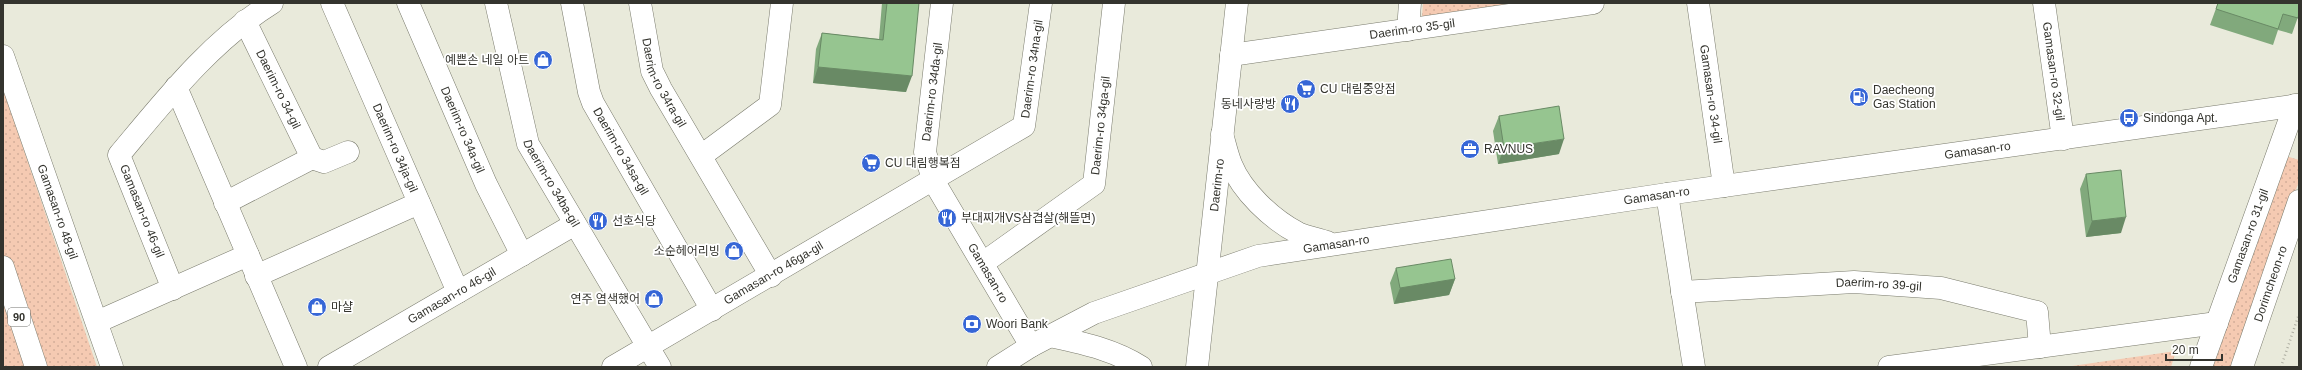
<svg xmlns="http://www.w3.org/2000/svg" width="2302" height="370" viewBox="0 0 2302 370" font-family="Arial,'Noto Sans KR',sans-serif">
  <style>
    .park { fill: url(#park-dots) }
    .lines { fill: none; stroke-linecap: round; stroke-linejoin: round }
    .minor-casing { stroke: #797a6c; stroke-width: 23 }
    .major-casing { stroke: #797a6c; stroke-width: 23 }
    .path { stroke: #aeaea2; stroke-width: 2.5; stroke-dasharray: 1 3; stroke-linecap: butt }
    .minor { stroke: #fff; stroke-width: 22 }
    .major { stroke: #fff; stroke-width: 22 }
    .wall { fill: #81a97c }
    .shaded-wall { fill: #698a65 }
    .building { fill: #96c590; stroke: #698a65 }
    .labels { text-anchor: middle; stroke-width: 3.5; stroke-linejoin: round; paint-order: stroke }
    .shield { fill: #fff; stroke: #71716d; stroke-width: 1 }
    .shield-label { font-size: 11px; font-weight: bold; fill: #34342e }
    .street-label { font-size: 12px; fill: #34342e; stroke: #fff }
    .poi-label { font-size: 12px; fill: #34342e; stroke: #fff; text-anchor: start }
  </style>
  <defs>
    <pattern id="park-dots" width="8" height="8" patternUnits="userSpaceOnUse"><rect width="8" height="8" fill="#f5cab2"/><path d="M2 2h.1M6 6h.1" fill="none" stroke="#d3ae99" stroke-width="1.8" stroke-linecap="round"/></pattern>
  </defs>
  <rect width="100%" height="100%" fill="#e9eadb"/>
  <g class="park">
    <path d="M1423,3H1518L1422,17Z"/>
    <path d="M3,88L97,367H3Z"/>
    <path d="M2286,156L2299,160V181L2235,367H2211Z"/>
    <path d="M2176,351L2171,367H2065Z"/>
  </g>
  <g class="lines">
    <g class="minor-casing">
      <g id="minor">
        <path id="s1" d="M332,3L458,292"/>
        <path id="s2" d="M408,3L486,184L522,255"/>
        <path id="s3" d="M496,3L528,144L660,367"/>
        <path id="s4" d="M572,3L589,92L593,103L712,310"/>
        <path id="s5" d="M640,3L652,71L661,89L771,276"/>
        <path id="s6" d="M942,3L925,152L933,180L1031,346"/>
        <path id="s7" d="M1698,3L1724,186"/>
        <path id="s8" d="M2044,3L2063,139"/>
        <path id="s9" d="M245,21L312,158"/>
        <path d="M1408,30L1410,3"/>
        <path id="s10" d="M1231,55L1593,3"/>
        <path id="s11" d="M3,56L112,367"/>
        <path d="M176,87L296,367"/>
        <path d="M701,156L770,105L782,3"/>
        <path d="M1667,194L1694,367"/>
        <path d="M225,203L312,158L324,162L348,152"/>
        <path id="s12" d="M983,263L1094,184L1114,3"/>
        <path d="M256,276L419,203"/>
        <path d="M173,289L119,155C165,100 211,41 272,3"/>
        <path id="s13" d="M1682,292L1854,282L1941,288L2037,312L2040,347"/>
        <path d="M97,322L248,255"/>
        <path id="s14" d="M329,367L575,224"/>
        <path id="s15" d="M613,367L1024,126L1041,3"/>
        <path id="s16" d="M1197,367L1237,3"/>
        <path d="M1889,367L2217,323"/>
        <path id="s17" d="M2201,367L2295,105"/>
      </g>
    </g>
    <g class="major-casing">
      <g id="major">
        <path d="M1222,134C1225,144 1227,154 1231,164C1242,191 1271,219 1298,233C1307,237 1318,239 1327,242"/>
        <path d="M3,267L36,367"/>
        <path d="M1050,336C1082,343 1113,349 1141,367"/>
        <path id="s18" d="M998,367L1031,346L1094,313L1258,256L1667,194L2299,105"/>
        <path id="s19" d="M2242,367L2299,201"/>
      </g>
    </g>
    <path class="path" d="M2281,367L2299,314"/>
    <use href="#minor" class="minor"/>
    <use href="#major" class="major"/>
  </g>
  <g class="wall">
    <path d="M882,3H919L906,92L813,83L816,49L822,33L879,39Z"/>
    <path d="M2218,3H2299V14L2292,34L2278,30L2273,45L2210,25Z"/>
    <path d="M1499,116L1559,154L1498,164L1493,131Z"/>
    <path d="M2086,174L2121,233L2086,237L2080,189Z"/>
    <path d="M1396,268L1455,279L1449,295L1394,304L1390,283Z"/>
  </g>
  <g class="shaded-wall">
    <path d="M818,67L912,76L906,92L813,83Z"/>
    <path d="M1564,139L1559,154L1498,164L1504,148Z"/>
    <path d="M2126,217L2121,233L2086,237L2092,221Z"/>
    <path d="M1455,279L1449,295L1394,304L1400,288Z"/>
  </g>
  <g class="building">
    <path d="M887,3H919L912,76L818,67L822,33L883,40Z"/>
    <path d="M2218,3H2299V14L2298,18L2283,14L2278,29L2216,9Z"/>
    <path d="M1559,106L1564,139L1504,148L1499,116Z"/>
    <path d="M2121,170L2126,217L2092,221L2086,174Z"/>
    <path d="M1451,259L1455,279L1400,288L1396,268Z"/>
  </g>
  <defs>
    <g id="shop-disc" transform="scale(1)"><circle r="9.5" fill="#3666d6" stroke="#fff"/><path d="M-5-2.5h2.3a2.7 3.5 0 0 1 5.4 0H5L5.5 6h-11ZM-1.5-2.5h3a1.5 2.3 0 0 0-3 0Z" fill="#fff"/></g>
    <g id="supermarket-disc" transform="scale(1)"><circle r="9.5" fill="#3666d6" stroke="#fff"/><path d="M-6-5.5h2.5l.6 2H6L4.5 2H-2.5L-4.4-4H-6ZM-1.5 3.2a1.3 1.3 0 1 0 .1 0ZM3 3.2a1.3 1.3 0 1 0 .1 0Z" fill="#fff"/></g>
    <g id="fuel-disc" transform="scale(1)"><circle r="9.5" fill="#3666d6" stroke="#fff"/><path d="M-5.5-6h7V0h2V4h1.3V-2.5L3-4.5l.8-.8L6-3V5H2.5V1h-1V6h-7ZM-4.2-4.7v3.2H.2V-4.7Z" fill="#fff"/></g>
    <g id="restaurant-disc" transform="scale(1)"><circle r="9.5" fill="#3666d6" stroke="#fff"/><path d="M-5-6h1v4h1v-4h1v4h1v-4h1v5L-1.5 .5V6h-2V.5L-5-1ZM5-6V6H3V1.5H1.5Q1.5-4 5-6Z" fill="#fff"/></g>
    <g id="bus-disc" transform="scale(1)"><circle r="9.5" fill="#3666d6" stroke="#fff"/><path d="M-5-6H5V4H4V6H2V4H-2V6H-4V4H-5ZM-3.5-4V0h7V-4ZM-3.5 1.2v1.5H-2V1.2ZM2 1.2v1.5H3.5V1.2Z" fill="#fff"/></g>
    <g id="office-disc" transform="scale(1)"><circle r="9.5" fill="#3666d6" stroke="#fff"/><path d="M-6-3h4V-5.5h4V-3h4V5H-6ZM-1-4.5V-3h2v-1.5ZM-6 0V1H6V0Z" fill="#fff"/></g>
    <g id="bank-disc" transform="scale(1)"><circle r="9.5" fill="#3666d6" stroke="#fff"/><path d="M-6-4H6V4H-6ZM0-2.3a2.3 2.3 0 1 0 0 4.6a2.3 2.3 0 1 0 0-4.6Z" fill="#fff"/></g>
  </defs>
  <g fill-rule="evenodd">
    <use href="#shop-disc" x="543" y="60"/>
    <use href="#supermarket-disc" x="1306" y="89"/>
    <use href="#fuel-disc" x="1859" y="97"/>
    <use href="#restaurant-disc" x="1290" y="104"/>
    <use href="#bus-disc" x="2129" y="118"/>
    <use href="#office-disc" x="1470" y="149"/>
    <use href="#supermarket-disc" x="871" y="163"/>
    <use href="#restaurant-disc" x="947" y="218"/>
    <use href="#restaurant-disc" x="598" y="221"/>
    <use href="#shop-disc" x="734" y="251"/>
    <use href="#shop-disc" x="654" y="299"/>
    <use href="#shop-disc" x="317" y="307"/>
    <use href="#bank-disc" x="972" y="324"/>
  </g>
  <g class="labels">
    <rect class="shield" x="8" y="308" width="22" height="18" rx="3"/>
    <g class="shield-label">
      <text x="19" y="321">90</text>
    </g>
    <g class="street-label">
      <text dy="4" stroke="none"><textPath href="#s10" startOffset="183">Daerim-ro 35-gil</textPath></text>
      <text dy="4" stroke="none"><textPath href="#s15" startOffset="534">Daerim-ro 34na-gil</textPath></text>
      <text dy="4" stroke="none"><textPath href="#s8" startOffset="69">Gamasan-ro 32-gil</textPath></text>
      <text dy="4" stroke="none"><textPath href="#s5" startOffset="84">Daerim-ro 34ra-gil</textPath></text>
      <text dy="4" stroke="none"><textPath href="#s9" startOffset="76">Daerim-ro 34-gil</textPath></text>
      <text transform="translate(932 92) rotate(-83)" y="4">Daerim-ro 34da-gil</text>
      <text dy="4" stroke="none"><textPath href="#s7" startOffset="92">Gamasan-ro 34-gil</textPath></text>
      <text dy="4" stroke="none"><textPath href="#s12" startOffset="195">Daerim-ro 34ga-gil</textPath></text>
      <text dy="4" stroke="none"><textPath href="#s2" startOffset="138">Daerim-ro 34a-gil</textPath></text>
      <text dy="4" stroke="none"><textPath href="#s1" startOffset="158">Daerim-ro 34ja-gil</textPath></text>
      <text dy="4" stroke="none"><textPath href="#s18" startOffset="1011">Gamasan-ro</textPath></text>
      <text dy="4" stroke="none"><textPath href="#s4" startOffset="158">Daerim-ro 34sa-gil</textPath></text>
      <text dy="4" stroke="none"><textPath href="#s3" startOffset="190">Daerim-ro 34ba-gil</textPath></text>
      <text dy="4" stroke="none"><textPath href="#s16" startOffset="183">Daerim-ro</textPath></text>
      <text dy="4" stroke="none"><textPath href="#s18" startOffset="687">Gamasan-ro</textPath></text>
      <text transform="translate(142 211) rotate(68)" y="4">Gamasan-ro 46-gil</text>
      <text dy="4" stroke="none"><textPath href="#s11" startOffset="165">Gamasan-ro 48-gil</textPath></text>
      <text dy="4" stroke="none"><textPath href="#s17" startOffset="139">Gamasan-ro 31-gil</textPath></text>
      <text dy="4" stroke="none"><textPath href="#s18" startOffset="363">Gamasan-ro</textPath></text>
      <text dy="4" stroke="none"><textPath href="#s6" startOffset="287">Gamasan-ro</textPath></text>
      <text dy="4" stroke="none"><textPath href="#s15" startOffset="186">Gamasan-ro 46ga-gil</textPath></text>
      <text dy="4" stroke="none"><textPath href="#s19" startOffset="88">Dorimcheon-ro</textPath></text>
      <text dy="4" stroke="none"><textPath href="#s13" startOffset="197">Daerim-ro 39-gil</textPath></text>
      <text dy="4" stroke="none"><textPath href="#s14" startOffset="142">Gamasan-ro 46-gil</textPath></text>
    </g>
    <g class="poi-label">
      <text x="529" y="64" text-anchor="end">예쁜손 네일 아트</text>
      <text x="1320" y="93">CU 대림중앙점</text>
      <text x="1873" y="94">Daecheong<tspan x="1873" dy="14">Gas Station</tspan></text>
      <text x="1276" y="108" text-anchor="end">동네사랑방</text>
      <text x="2143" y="122">Sindonga Apt.</text>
      <text x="1484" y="153">RAVNUS</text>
      <text x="885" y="167">CU 대림행복점</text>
      <text x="961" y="222">부대찌개VS삼겹살(해뜰면)</text>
      <text x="612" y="225">선호식당</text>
      <text x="720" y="255" text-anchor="end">소순헤어리빙</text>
      <text x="640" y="303" text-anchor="end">연주 염색했어</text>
      <text x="331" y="311">마샬</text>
      <text x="986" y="328">Woori Bank</text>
    </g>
  </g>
  <rect width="2302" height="370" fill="none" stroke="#34342e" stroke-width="8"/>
  <path d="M2166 354v6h56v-6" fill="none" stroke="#34342e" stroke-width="2"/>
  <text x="2172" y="354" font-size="12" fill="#34342e" stroke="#ffffff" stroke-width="3" paint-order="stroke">20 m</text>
</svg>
